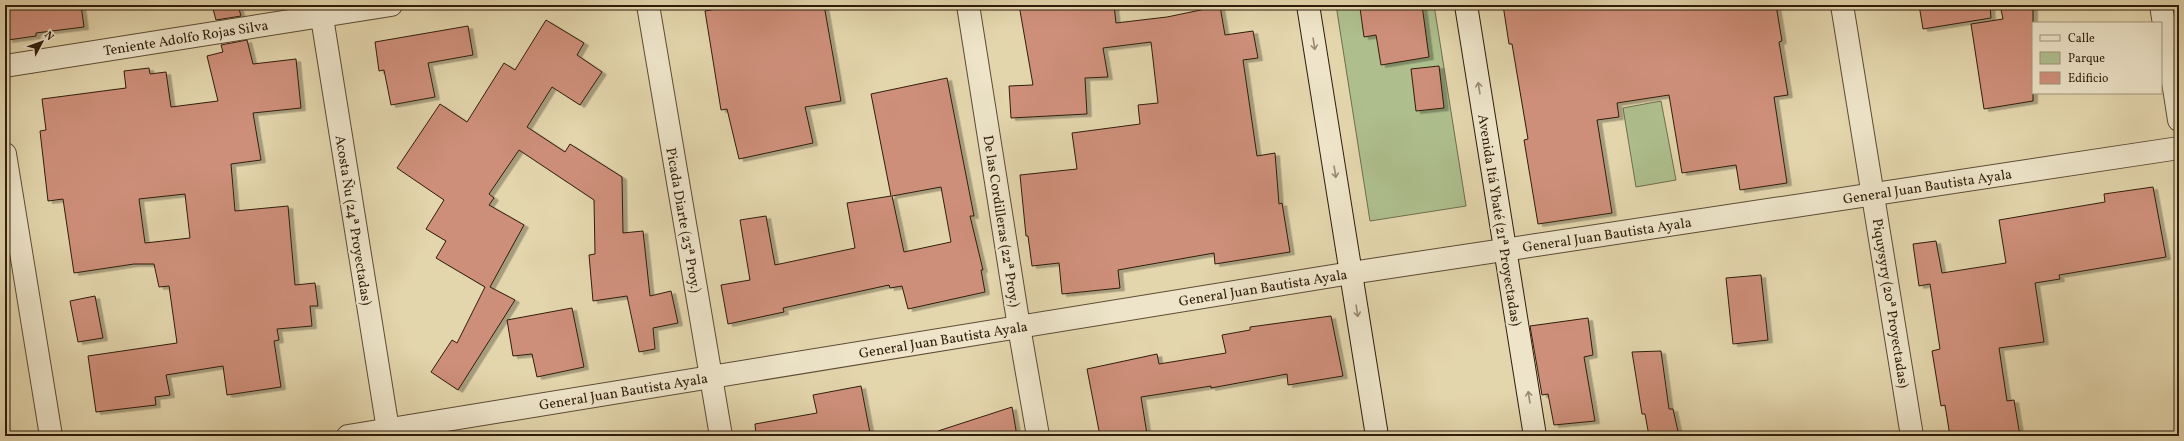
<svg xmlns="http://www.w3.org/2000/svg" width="2184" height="441" viewBox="0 0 2184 441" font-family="Vollkorn,serif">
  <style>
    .green { fill: #aebe8d; stroke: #6e6e4c }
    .building { fill: #ce8f7a; stroke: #2f1d0c; fill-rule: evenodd; filter: url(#shadow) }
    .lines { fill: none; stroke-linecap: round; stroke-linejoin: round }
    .street-casing { stroke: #5c4b34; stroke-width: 24 }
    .secondary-casing { stroke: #2f1d0c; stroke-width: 24 }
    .street { stroke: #ede4c9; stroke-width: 22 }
    .secondary { stroke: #ede4c9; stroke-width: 22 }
    .oneway { stroke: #988a74 }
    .labels { text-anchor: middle; stroke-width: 4; stroke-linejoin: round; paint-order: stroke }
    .street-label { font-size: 14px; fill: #2f1d0c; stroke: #ede4c9 }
  </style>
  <defs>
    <filter id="shadow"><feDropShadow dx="4.5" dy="2.5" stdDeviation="0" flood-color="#0004"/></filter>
  </defs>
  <rect width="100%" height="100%" fill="#e3d5ac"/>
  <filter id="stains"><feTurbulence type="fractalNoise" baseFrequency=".005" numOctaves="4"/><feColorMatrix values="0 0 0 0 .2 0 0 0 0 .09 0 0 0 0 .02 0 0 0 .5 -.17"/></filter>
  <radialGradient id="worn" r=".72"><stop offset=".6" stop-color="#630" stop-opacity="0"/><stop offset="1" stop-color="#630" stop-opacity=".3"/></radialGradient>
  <g class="green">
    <path d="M1336,5H1434L1466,206L1370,221Z"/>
    <path d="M1661,101L1676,180L1636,187L1623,108Z"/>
  </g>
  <g class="building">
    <path d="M5,5H81L84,27L36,33V36L8,40Z"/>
    <path d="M212,5H238L241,16L216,20Z"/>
    <path d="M738,5H824L841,101L805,107L813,143L739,159L727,109L721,110L705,11Z"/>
    <path d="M1019,5H1114L1116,23L1167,17L1220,6L1225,35L1253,31L1258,58L1243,60L1257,156L1275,153L1279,204L1282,203L1290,252L1215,264L1214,253L1118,270L1120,288L1062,294L1059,263L1032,266L1028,236H1026L1020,175L1077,169L1072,133L1140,124L1138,105L1158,103L1151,42L1103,48L1108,77L1085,78L1087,114L1011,118L1009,86L1033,85Z"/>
    <path d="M1383,5H1422L1429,57L1381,65L1376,35L1364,37L1360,8Z"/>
    <path d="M1503,5H1776L1782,41L1779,42L1788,95L1774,97L1787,183L1740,190L1736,165L1682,173L1669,95L1617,103L1619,117L1597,120L1612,213L1538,224L1524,140L1528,139L1512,44H1509Z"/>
    <path d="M1919,5H1990L1991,18L1923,29Z"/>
    <path d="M2000,5H2033V101L1984,109L1971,24L2003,19Z"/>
    <path d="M546,20L584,43L577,55L602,72L580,105L552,87L527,127L565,152L570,144L622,177L623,233L643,231L650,296L671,291L678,323L653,328L655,349L639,352L627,296L593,301L589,255L595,254L594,200L519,150L489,194L494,198L489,205L524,225L490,287L515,300L458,390L431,372L452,340L457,343L485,287L436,258L446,241L426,229L444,200L397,168L440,104L467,122L504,63L515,70Z"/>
    <path d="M468,26L473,55L428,63L435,97L391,105L384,70L379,71L375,42Z"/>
    <path d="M247,40L253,64L296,59L301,108L253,113L261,160L231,164L235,211L288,206L295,285L315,283L318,306H310L312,326L277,329L279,340L274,341L281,387L227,395L223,366L166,375L170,395L155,397L156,405L96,412L88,356L177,343L169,286L159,287L154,264H134L74,273L63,199L48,201L40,131L46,130L42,99L126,88L124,71L149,68L150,74L166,72L171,107L218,101L207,56L223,52L221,45ZM185,194L190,238L145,243L139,199Z"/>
    <path d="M1439,66L1444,108L1416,111L1411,69Z"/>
    <path d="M947,78L974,216H970L983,270H981L985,292L908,309L902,286L890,288L889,285L783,308L784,312L728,324L721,285L750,280L740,220L766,216L775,265L855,248L847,203L891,196L871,94ZM941,187L951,242L904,252L892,196Z"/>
    <path d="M2153,187L2166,257L2059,275L2060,279L2035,283L2044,342L1999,348L2007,401L2014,400L2020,436H1950L1945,405L1941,406L1932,351L1940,349L1930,284L1919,286L1913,244L1936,241L1942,273L2006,263L1999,220L2105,202L2104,194Z"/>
    <path d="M1761,275L1768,340L1733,344L1726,278Z"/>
    <path d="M95,296L103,338L78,342L70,301Z"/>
    <path d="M572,308L584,367L537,377L532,354L513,356L507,320Z"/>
    <path d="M1331,316L1343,376L1288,385L1287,374L1211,388V386L1141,397L1147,434L1131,436H1100L1087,369L1157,354L1159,364L1226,353L1222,335L1250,330V327Z"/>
    <path d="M1588,318L1593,355L1584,357L1595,421L1554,425L1548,394L1542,395L1530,326Z"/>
    <path d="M1661,351L1669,409H1673L1679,436H1649L1645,414H1642L1632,352Z"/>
    <path d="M861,386L870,433L853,436H756L755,424L817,413L813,395Z"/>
    <path d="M1012,407L1017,436H939L938,431Z"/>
  </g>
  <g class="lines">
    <g class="street-casing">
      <g id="street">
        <path d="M320,5L389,436"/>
        <path d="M648,5L721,436"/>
        <path d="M968,5L1019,327L1038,436"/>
        <path d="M1842,5L1912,436"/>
        <path d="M2161,5L2179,120"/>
        <path id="s1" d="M5,66L391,5"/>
        <path d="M5,154L51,436"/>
        <path id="s2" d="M348,436L1351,273L2179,148"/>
      </g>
    </g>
    <g class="secondary-casing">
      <g id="secondary">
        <path d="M1308,5L1377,436"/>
        <path d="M1466,5L1535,436"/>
      </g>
    </g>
    <use href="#street" class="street"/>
    <use href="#secondary" class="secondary"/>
  </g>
  <defs><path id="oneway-shaft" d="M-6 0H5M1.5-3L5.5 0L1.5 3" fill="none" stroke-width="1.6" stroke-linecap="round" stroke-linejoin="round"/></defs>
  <g class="oneway">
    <use href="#oneway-shaft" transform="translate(1314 44) rotate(81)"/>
    <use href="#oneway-shaft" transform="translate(1479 88) rotate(-99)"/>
    <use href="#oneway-shaft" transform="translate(1335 172) rotate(81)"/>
    <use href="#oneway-shaft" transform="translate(1357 311) rotate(81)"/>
    <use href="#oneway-shaft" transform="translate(1529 397) rotate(-99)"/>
  </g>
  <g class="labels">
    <g class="street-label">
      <text dy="5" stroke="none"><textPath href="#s1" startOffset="183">Teniente Adolfo Rojas Silva</textPath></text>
      <text dy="5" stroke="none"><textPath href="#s2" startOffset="1599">General Juan Bautista Ayala</textPath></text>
      <text transform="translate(354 220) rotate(81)" y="5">Acosta Ñu (24ª Proyectadas)</text>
      <text transform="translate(684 220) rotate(80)" y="5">Picada Diarte (23ª Proy.)</text>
      <text transform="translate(1500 220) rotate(81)" y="5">Avenida Itá Ybaté (21ª Proyectadas)</text>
      <text transform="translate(1002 221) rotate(81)" y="5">De las Cordilleras (22ª Proy.)</text>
      <text dy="5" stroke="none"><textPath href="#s2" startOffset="1275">General Juan Bautista Ayala</textPath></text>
      <text dy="5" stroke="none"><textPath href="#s2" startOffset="927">General Juan Bautista Ayala</textPath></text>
      <text transform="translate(1891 303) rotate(81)" y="5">Piquysyry (20ª Proyectadas)</text>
      <text dy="5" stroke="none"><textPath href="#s2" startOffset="603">General Juan Bautista Ayala</textPath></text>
      <text dy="5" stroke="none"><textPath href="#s2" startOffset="279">General Juan Bautista Ayala</textPath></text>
    </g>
  </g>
  <rect width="2184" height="441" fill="none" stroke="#e3d5ac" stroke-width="20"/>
  <rect x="6" y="6" width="2172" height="429" fill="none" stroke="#2f1d0c" stroke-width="2"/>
  <rect x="10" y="10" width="2164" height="421" fill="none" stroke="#2f1d0c"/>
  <rect x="2032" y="22" width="130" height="72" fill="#ede4c9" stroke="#a1947d"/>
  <rect x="2040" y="35" width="20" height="6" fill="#ede4c9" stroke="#a1947d"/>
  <text x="2068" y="42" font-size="12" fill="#2f1d0c">Calle</text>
  <rect x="2040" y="52" width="20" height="12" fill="#aebe8d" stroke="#a1947d"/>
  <text x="2068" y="62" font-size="12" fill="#2f1d0c">Parque</text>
  <rect x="2040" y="72" width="20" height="12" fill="#ce8f7a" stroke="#a1947d"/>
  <text x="2068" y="82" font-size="12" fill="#2f1d0c">Edificio</text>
  <g transform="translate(42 42) rotate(49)" stroke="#ede4c9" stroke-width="3" paint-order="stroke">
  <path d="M0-3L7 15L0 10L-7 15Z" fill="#2f1d0c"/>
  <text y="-6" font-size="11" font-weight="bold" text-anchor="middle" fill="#2f1d0c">N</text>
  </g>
  <rect width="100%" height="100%" filter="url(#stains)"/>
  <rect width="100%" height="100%" fill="url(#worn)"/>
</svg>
